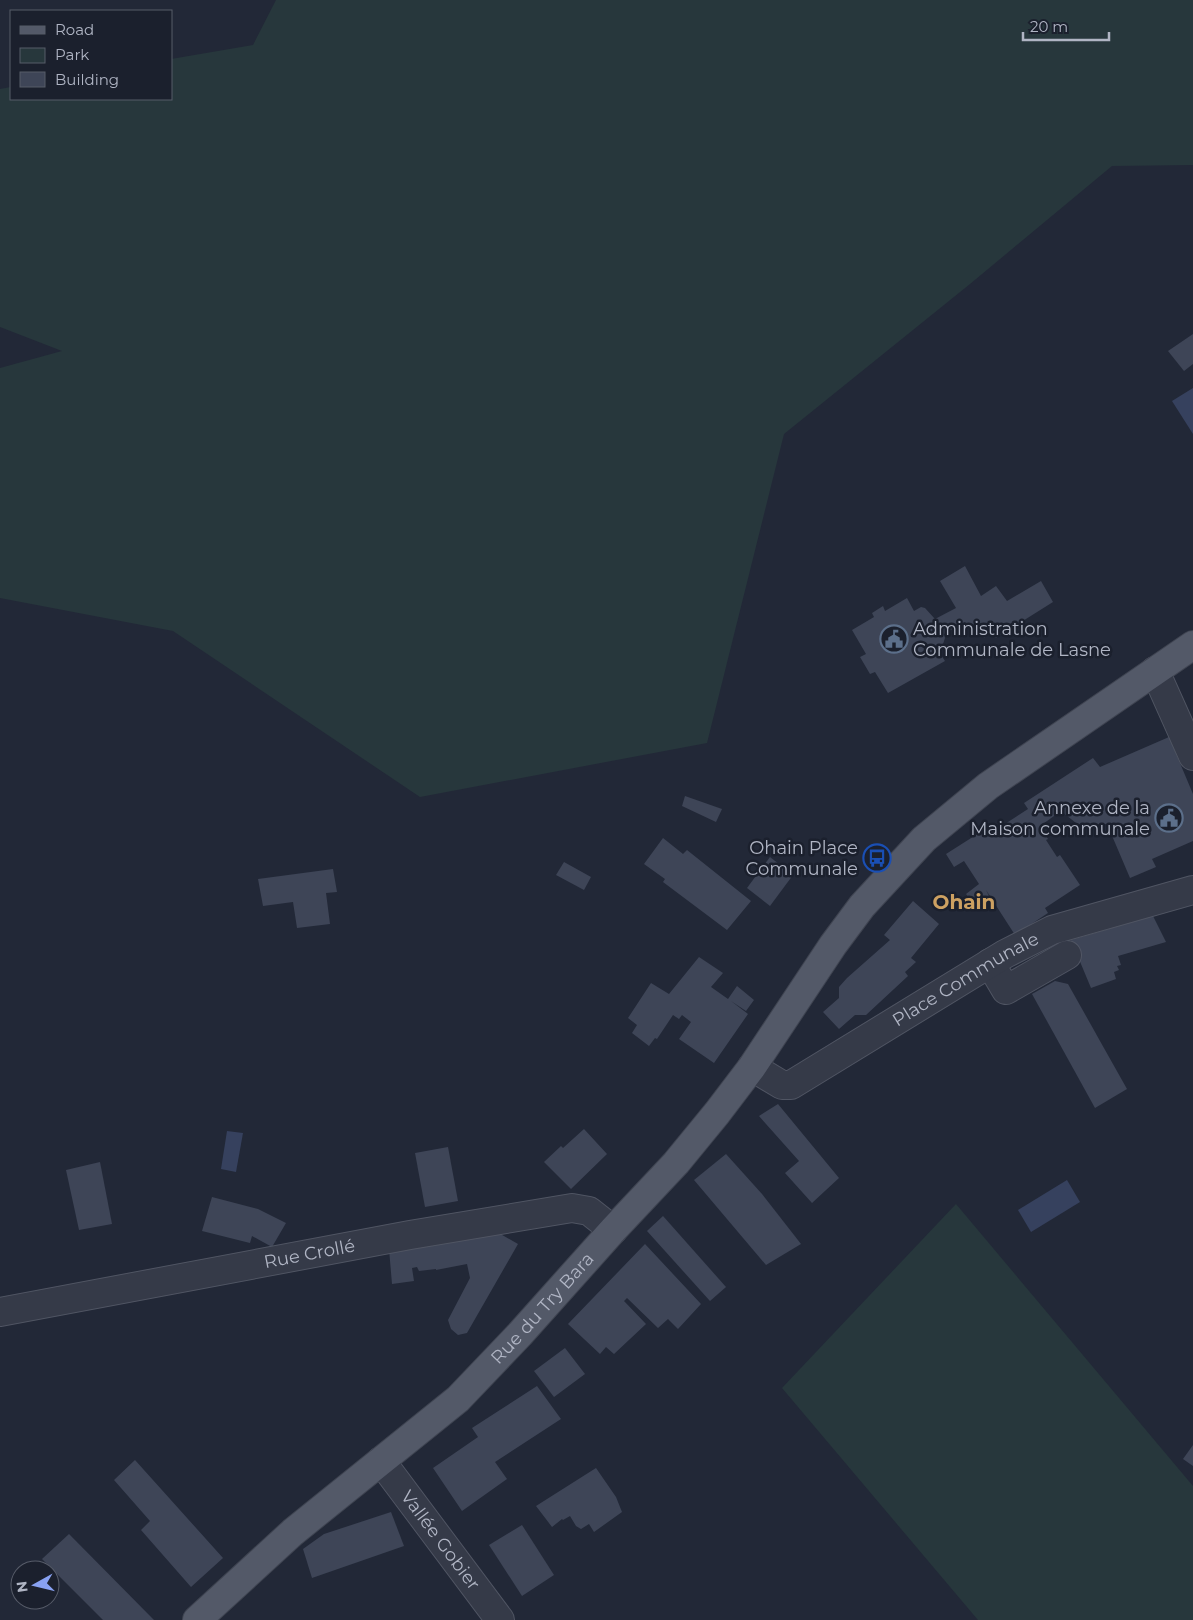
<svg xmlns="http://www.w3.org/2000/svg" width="1193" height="1620" viewBox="0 0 1193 1620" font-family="Montserrat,sans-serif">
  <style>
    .green { fill: #27373c }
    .water { fill: #36415e }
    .building { fill: #3e4557 }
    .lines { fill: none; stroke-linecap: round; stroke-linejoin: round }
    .minor-casing { stroke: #505563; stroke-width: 30 }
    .major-casing { stroke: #3f4451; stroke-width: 30 }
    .minor { stroke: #353a48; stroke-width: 28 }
    .major { stroke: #535968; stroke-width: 28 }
    .labels { text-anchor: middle; stroke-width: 5; stroke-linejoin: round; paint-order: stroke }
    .poi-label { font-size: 18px; fill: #b0b5c4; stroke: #1b202d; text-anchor: end }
    .street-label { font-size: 18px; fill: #b0b5c4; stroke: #1b202d }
    .quarter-label { font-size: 20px; font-weight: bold; fill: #cda162; stroke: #1b202d }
  </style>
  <rect width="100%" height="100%" fill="#222837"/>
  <g class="green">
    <path d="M276,0H1193V165L1112,166L970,284L784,434L707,743L420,797L173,631L0,598V368L62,351L0,327V89L11,87V99H171V59L253,45Z"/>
    <path d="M956,1204L1193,1486V1620H978L782,1388Z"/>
  </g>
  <g class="water">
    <path d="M1193,388V434L1172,401Z"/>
    <path d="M227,1131L243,1133L236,1172L221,1169Z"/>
    <path d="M1067,1180L1080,1202L1031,1232L1018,1210Z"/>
  </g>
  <g class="building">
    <path d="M1193,334V364L1184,371L1168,351Z"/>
    <path d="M965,566L981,596L996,586L1007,601L1041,581L1053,602L996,638L993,633L984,638L981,633L974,637L965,622L944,634L945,638L943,644L936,648L945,661L888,693L875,672L870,674L860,657L866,654L852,630L874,617L872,613L883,606L885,611L907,598L914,611L921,607L925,608L935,619L956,608L940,581Z"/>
    <path d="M1169,737L1193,794V841L1152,859L1156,867L1130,878L1107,824L1083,825L1076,823L1061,811L1040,826L1048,839L1046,840L1057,857L1060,855L1080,885L1045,908L1048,913L1015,935L986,890L990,898L975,906L966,894L979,884L964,861L954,867L946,854L990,826L994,831L1028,809L1024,803L1093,758L1100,767Z"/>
    <path d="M685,796L722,809L716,822L682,806Z"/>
    <path d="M663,838L683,854L687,850L751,901L727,930L663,882L665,879L644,864Z"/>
    <path d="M770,857L793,875L770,906L747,888Z"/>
    <path d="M564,862L591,877L584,890L556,875Z"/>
    <path d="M333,869L337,892L326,893L330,924L297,928L293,902L263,906L258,879Z"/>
    <path d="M913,901L939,924L911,958L916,962L905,972L908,976L866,1015H855L839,1029L823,1012L839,998V987L847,978L890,940L884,935Z"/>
    <path d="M1153,916L1166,942L1118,956L1121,965L1117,966L1119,970L1114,972L1116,979L1091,988L1071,940Z"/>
    <path d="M699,957L723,973L711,987L728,999L737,986L754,1000L746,1011L731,1001L748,1014L714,1063L679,1039L691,1022L682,1015L679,1019L673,1015L657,1039L655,1038L649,1046L632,1033L637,1025L628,1018L651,983L669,994Z"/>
    <path d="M1055,981L1068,984L1127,1089L1095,1108L1032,994Z"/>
    <path d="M778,1104L839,1178L812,1203L785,1173L799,1161L759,1116Z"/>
    <path d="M584,1129L607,1154L571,1189L544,1162L561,1146L563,1148Z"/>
    <path d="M448,1147L458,1201L425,1207L415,1153Z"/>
    <path d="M726,1154L762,1194L801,1244L766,1265L694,1180Z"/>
    <path d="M100,1162L112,1224L79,1230L66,1170Z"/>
    <path d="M212,1197L258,1209L286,1223L272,1247L252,1236L250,1243L202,1231Z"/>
    <path d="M663,1216L726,1287L710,1301L647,1231Z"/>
    <path d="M497,1232L518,1244L467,1333L458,1335L451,1329L448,1320L470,1278L467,1264L436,1270V1269L419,1271L417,1267L412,1268L414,1281L392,1284L389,1249Z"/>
    <path d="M645,1244L701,1304L678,1329L668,1319L658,1328L627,1298L624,1301L646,1324L614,1354L606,1347L600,1354L568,1324Z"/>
    <path d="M565,1348L585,1374L554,1397L534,1371Z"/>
    <path d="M537,1386L561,1419L495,1462L507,1479L462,1511L433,1468L478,1437L472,1428Z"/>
    <path d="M1193,1445V1466L1183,1459Z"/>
    <path d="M135,1460L223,1558L191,1587L141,1530L150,1521L114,1480Z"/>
    <path d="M596,1468L616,1497L622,1512L594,1532L589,1524L581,1529L576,1526L570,1516L563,1520L562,1519L552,1527L536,1506Z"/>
    <path d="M391,1512L404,1546L312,1578L303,1549L324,1534Z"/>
    <path d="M522,1525L554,1575L522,1596L489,1545Z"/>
    <path d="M69,1534L154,1620H103L42,1559Z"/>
  </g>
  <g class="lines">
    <g class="minor-casing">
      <g id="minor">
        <path d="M1155,671L1193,756"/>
        <path d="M990,963L1006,990L1067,955"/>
        <path id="s1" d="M752,1067L782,1085H791L1005,954L1052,930L1193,890"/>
        <path id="s2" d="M0,1312L410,1235L572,1208L589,1211L613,1230"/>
        <path id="s3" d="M381,1461L500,1620"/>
      </g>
    </g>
    <g class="major-casing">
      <g id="major">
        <path id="s4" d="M197,1620L293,1532L458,1399L520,1334L613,1230L676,1163L717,1113L752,1067L833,945L862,906L924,839L988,786L1193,645"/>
      </g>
    </g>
    <use href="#minor" class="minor"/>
    <use href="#major" class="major"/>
  </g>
  <defs>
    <g id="civic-ring" transform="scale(1.4375)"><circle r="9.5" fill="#1b202d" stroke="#5c6f8a" stroke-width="1.5"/><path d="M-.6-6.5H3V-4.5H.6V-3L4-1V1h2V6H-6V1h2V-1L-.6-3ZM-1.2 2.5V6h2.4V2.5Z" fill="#5c6f8a"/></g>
    <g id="bus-ring" transform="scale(1.4375)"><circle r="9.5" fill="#1b202d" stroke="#1a4fb4" stroke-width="1.5"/><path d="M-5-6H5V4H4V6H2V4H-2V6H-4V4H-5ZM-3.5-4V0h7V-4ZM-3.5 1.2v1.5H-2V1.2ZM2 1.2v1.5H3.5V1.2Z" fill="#1a4fb4"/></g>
  </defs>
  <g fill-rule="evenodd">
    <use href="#civic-ring" x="894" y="639"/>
    <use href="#civic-ring" x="1169" y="818"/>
    <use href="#bus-ring" x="877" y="858"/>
  </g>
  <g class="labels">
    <g class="poi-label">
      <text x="913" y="635" text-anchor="start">Administration<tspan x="913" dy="21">Communale de Lasne</tspan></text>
      <text x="1150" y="814">Annexe de la<tspan x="1150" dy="21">Maison communale</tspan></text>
      <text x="858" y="854">Ohain Place<tspan x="858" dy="21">Communale</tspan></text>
    </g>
    <g class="street-label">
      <text dy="6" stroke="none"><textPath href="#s1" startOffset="248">Place Communale</textPath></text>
      <text dy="6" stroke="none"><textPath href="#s2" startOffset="315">Rue Crollé</textPath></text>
      <text dy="6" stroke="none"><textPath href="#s4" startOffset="466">Rue du Try Bara</textPath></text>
      <text dy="6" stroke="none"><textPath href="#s3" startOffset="99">Vallée Gobier</textPath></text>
    </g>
    <g class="quarter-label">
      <text x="964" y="909">Ohain</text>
    </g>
  </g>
  <rect x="10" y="10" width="162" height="90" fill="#1b202d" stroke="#575c69"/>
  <rect x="20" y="26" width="25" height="8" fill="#535968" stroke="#575c69"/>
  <text x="55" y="35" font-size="15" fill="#b0b5c4">Road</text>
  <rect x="20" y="48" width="25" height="15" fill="#27373c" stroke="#575c69"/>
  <text x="55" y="60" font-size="15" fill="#b0b5c4">Park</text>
  <rect x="20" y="72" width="25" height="15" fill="#3e4557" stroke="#575c69"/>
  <text x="55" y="85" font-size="15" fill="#b0b5c4">Building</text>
  <g transform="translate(35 1585) rotate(262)"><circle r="24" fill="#1b202d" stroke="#575c69"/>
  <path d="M0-4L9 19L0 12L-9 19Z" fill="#88a1f2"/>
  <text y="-8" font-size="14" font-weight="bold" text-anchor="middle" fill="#b0b5c4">N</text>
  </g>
  <path d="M1023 32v8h86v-8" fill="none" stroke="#b0b5c4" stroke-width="2.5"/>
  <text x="1030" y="32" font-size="15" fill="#b0b5c4" stroke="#1b202d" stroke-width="4" paint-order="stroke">20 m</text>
</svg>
